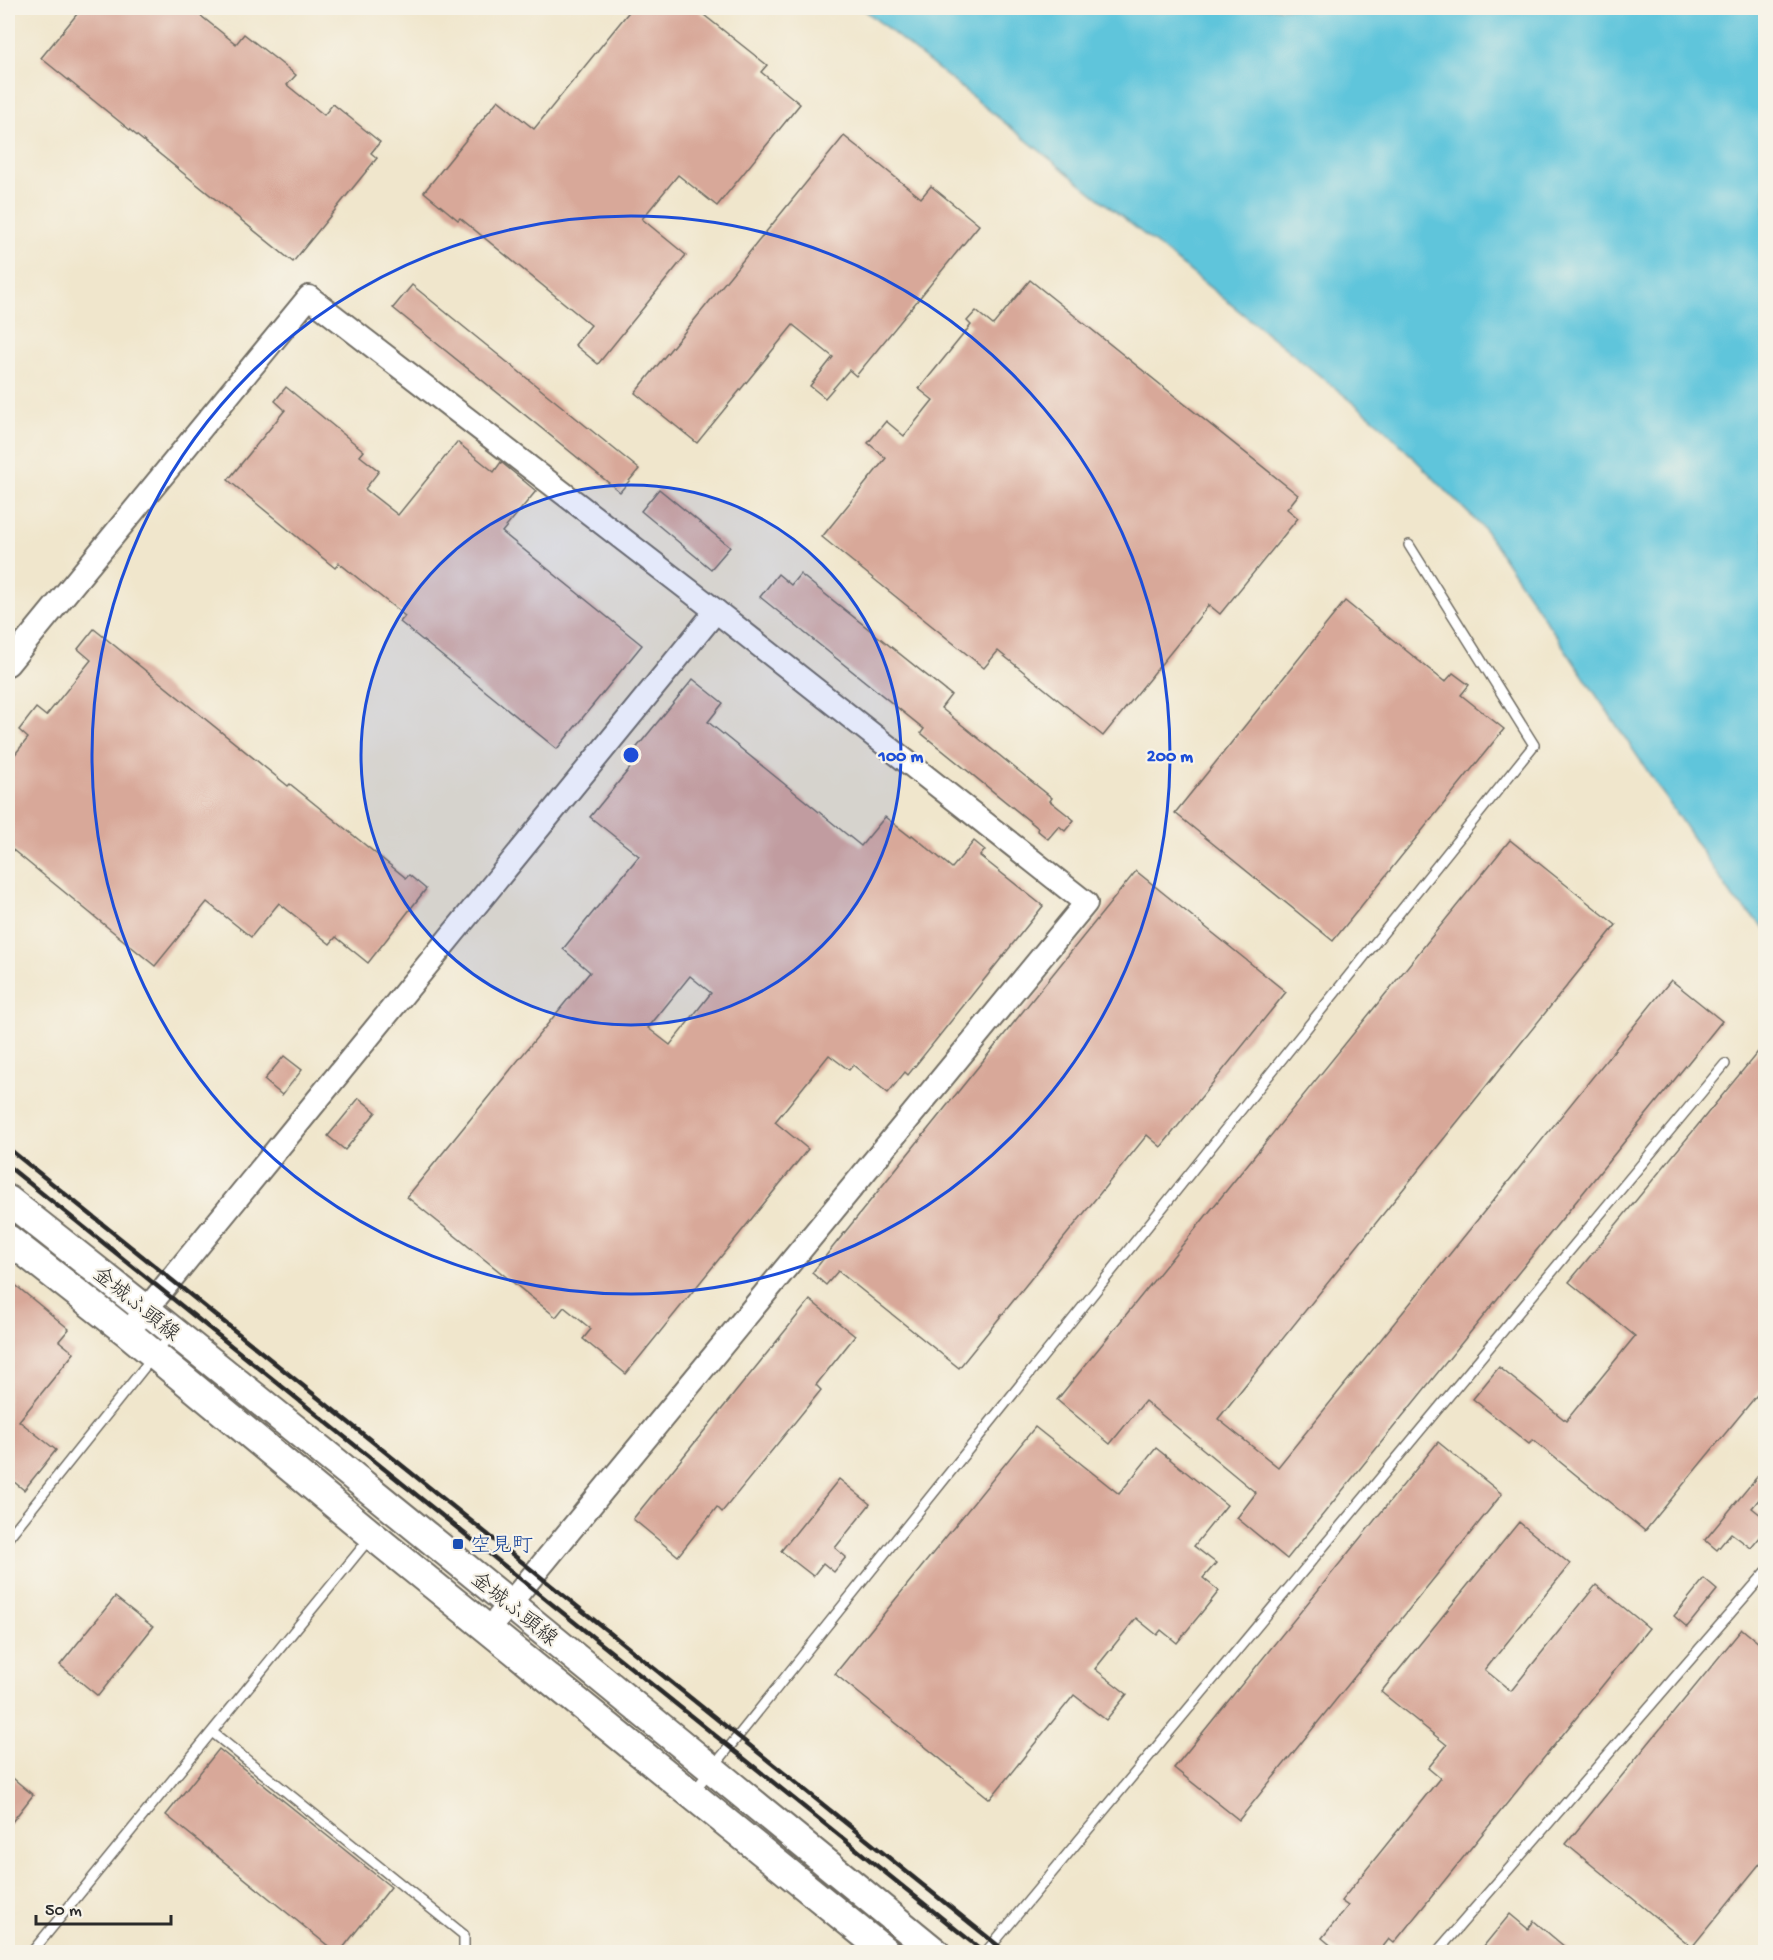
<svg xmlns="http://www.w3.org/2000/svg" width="1773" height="1960" viewBox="0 0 1773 1960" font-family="'Gochi Hand','Klee One',sans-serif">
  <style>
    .water { fill: #5ec5db; stroke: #447883; stroke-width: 1.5 }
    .building { fill: #d8a899; fill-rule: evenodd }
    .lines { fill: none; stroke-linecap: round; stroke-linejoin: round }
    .service-casing { stroke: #706c63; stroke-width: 12 }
    .tertiary-casing { stroke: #706c63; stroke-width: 26 }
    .primary-casing { stroke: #706c63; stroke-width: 32 }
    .service { stroke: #fff; stroke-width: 9 }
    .tertiary { stroke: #fff; stroke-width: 22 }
    .primary { stroke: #fff; stroke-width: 28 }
    .rail { stroke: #2b2b2b; stroke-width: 4.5 }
    .ring { fill: none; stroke: #1d4ed8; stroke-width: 3 }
    .transit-dot { fill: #1a4fb4; stroke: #f7f3e8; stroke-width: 2 }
    .labels { text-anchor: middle; stroke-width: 4.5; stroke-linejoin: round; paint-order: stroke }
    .street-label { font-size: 21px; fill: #2b2b2b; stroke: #f7f3e8 }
    .transit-label { font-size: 21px; fill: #164399; stroke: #f7f3e8; text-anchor: start }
    .centre { fill: #1d4ed8; stroke: #f7f3e8; stroke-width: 3 }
    .ring-label { font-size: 18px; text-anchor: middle; font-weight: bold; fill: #1d4ed8; stroke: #f7f3e8; stroke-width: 4.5; stroke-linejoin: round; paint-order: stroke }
  </style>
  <rect width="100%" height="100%" fill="#f7f3e8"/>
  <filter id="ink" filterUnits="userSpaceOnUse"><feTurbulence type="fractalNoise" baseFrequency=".0167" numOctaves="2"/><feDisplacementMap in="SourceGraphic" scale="12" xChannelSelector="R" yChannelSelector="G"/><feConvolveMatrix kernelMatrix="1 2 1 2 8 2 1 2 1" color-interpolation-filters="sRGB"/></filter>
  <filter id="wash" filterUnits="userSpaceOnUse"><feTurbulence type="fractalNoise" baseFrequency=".008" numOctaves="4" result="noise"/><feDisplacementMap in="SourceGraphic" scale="24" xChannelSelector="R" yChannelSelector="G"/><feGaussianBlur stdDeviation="1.35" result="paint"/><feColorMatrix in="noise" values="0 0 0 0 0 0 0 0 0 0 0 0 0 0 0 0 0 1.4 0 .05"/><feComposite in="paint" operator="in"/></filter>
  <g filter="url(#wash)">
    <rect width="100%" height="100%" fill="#f0e6cc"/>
    <path class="water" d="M862,8H1765V928L1734,899L1484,529L1380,424Z"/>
    <g id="blocks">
      <g class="building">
        <path d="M82,8H191L236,44L244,34L296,75L287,85L324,115L333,104L380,142L371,153L377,158L293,262L41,58Z"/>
        <path d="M632,8H695L767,65L761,72L800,104L717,206L678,175L642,219L686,255L598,364L575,345L591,325L460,218L458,220L424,192L498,100L534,129Z"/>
        <path d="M844,136L921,198L931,186L979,225L856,376L849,370L825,398L810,386L833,357L793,325L697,443L635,393Z"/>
        <path d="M1030,280L1298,495L1287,509L1298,518L1220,614L1209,605L1103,736L998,651L984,668L822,537L886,458L868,443L886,421L904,436L933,400L919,389L971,325L967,321L976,311L993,325Z"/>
        <path d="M412,285L639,469L620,492L393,308Z"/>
        <path d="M286,387L364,451L360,456L379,471L365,489L398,515L457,442L494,472L501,462L536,491L502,532L642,645L557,749L400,622L405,616L339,563L335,568L228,480L285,410L275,401Z"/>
        <path d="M659,489L730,547L711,569L641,511Z"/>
        <path d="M778,574L791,585L800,574L951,695L941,708L1052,798L1050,801L1074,820L1065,831L1059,826L1048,839L1037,830L1038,828L921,733L924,729L760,597Z"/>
        <path d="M1345,601L1445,682L1453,673L1469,685L1461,695L1504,729L1333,941L1175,813Z"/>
        <path d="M94,629L288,786L290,784L406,878L409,875L426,889L368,963L336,937L330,944L279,903L251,937L207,902L155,966L8,846V763L28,738L19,730L36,708L46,716L91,660L78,649Z"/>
        <path d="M693,679L723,703L708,722L861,846L885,817L911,837L912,835L952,868L974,841L985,850L980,856L1043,906L908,1075L905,1072L888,1093L853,1065L849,1070L829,1055L775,1122L808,1149L626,1374L583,1339L591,1329L564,1307L556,1317L407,1197L590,972L563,949L639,856L590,817L635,762L629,757ZM690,976L711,993L670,1045L648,1028Z"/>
        <path d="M1510,840L1616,925L1218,1419L1278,1467L1671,980L1722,1021L1287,1559L1237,1518L1256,1493L1145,1401L1110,1444L1057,1400Z"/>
        <path d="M1136,871L1286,992L1161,1147L1147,1135L959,1368L838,1271L826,1285L812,1273Z"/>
        <path d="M1766,1042V1384L1645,1531L1533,1440L1529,1444L1473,1399L1499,1367L1566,1421L1635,1336L1569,1282Z"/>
        <path d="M284,1056L302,1070L282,1095L264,1080Z"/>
        <path d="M359,1098L376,1112L345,1150L328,1136Z"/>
        <path d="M8,1279L69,1329L59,1341L74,1353L19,1421L56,1450L24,1490L8,1477Z"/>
        <path d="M810,1300L855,1336L816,1385L821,1390L722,1512L717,1507L678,1556L633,1519Z"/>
        <path d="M1035,1427L1119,1494L1156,1448L1227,1505L1194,1546L1216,1563L1203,1578L1219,1591L1177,1643L1161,1630L1157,1635L1136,1618L1095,1669L1127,1694L1106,1720L1074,1695L990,1799L835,1674Z"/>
        <path d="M1438,1442L1502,1494L1239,1820L1174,1768Z"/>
        <path d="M1766,1466V1491L1752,1508L1766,1519V1530L1751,1548L1731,1533L1717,1550L1705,1540Z"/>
        <path d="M839,1479L870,1504L835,1548L846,1557L834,1572L823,1563L813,1576L781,1551Z"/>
        <path d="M1519,1522L1570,1564L1485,1670L1511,1691L1596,1585L1649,1628L1394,1943L1389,1939L1378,1953H1340L1322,1938L1348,1906L1341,1901L1440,1778L1428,1768L1447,1745L1381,1692Z"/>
        <path d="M1704,1579L1717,1590L1687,1627L1674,1616Z"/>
        <path d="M115,1597L153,1627L98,1696L60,1665Z"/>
        <path d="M1742,1629L1766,1649V1856L1692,1947L1566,1844Z"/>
        <path d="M219,1749L391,1887L339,1953H337L166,1815Z"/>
        <path d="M8,1774L33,1795L8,1827Z"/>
        <path d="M1510,1914L1528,1929L1534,1921L1572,1953H1478Z"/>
      </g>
    </g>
  </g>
  <g filter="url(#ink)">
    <use href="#blocks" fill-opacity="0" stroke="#706c63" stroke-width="1.5"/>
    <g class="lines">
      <g class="service-casing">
        <g id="service">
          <path d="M8,1538L171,1334"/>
          <path d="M212,1732L464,1935V1952"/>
          <path d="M694,1791L1534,745L1409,545"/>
          <path d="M32,1952L370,1538"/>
          <path d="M986,1952L1725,1064"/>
          <path d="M1437,1952L1766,1572"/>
        </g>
      </g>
      <g class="tertiary-casing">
        <g id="tertiary">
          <path d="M8,664L309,297L716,611L1086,903L489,1629"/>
          <path d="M137,1321L716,611"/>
        </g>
      </g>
      <g class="primary-casing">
        <g id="primary">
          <path d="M8,1200C320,1446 627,1700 935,1952"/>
          <path d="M8,1239L128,1333L373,1536L886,1952"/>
        </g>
      </g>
      <use href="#service" class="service"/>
      <use href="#tertiary" class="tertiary"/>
      <use href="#primary" class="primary"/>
      <g class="rail">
        <path d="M8,1148L1006,1952"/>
        <path d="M8,1166L984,1952"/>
      </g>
    </g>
  </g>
  <circle cx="631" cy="755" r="270" fill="#1d4ed8" fill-opacity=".12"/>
  <g class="ring">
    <circle cx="631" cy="755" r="270"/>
    <circle cx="631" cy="755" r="539"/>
  </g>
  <rect class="transit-dot" x="452" y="1538" width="12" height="12" rx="3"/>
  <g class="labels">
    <g class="street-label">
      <text transform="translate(137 1303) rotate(39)" y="7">金城ふ頭線</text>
      <text transform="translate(515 1608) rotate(39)" y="7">金城ふ頭線</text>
    </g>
    <g class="transit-label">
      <text x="470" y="1551">空見町</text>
    </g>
  </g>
  <circle cx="631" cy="755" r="9" class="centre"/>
  <g class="ring-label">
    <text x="901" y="761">100 m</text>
    <text x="1170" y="761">200 m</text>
  </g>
  <rect width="1773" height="1960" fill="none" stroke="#f7f3e8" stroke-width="30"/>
  <path d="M36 1915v9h135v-9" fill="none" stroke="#2b2b2b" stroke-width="3"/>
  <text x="45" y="1915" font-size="18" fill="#2b2b2b" stroke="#f7f3e8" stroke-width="4.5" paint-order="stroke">50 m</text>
</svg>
